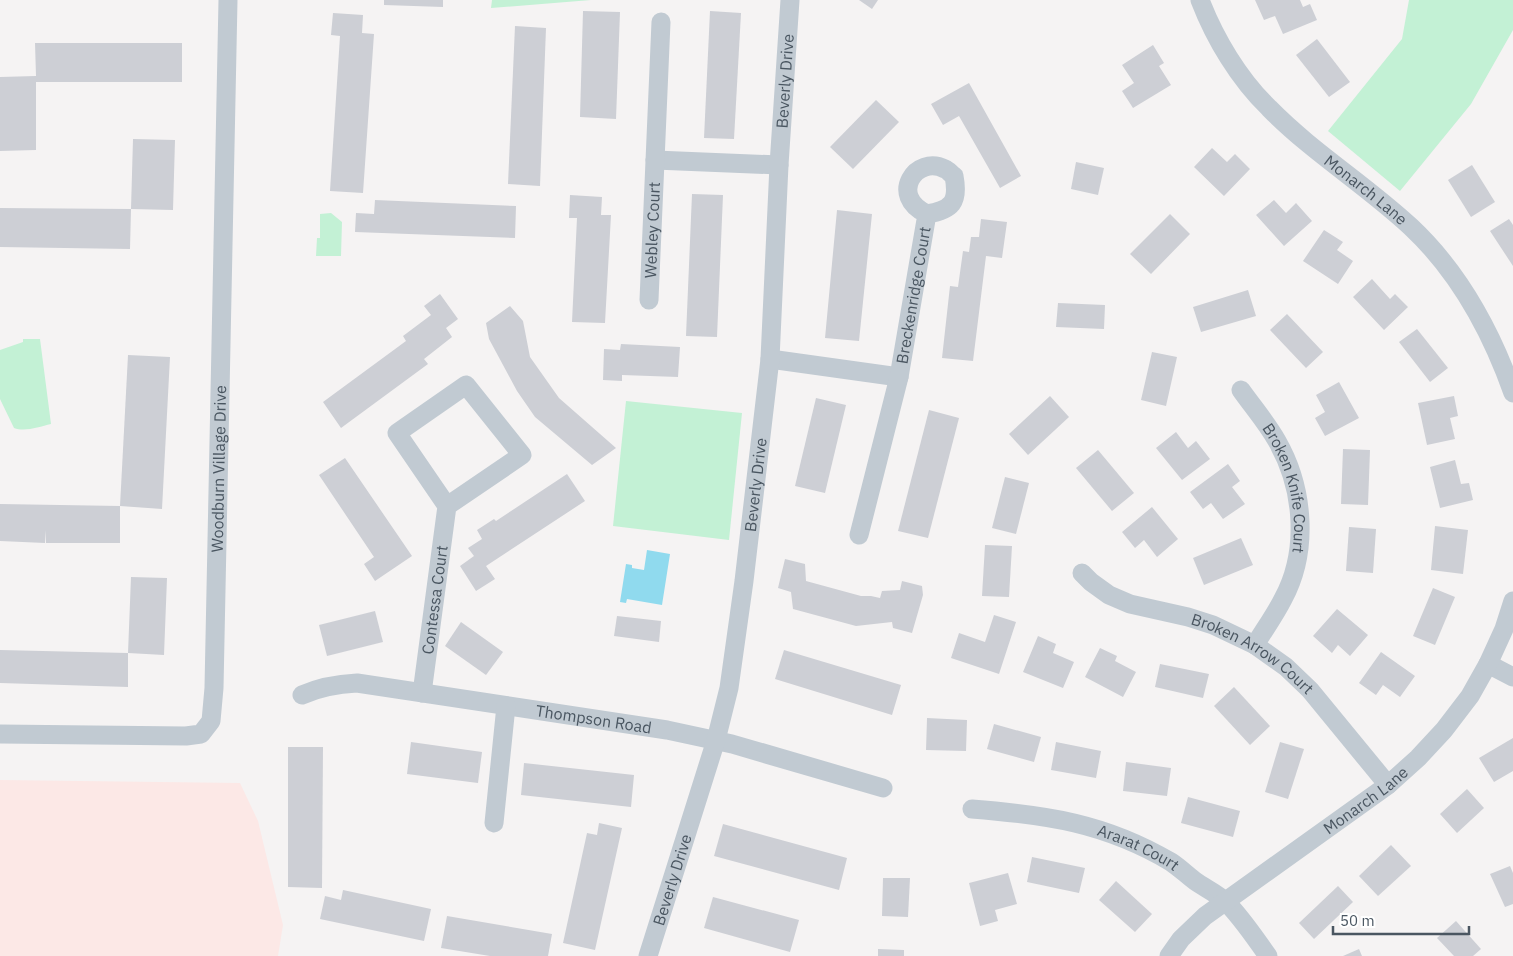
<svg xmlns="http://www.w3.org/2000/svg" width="1513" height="956" viewBox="0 0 1513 956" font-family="'IBM Plex Sans',sans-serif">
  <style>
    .medical { fill: #fce8e6 }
    .green { fill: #c3f1d5 }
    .water { fill: #90daee }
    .building { fill: #cdcfd5 }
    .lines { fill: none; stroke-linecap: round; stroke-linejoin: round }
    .minor { stroke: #c1cad2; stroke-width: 19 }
    .labels { text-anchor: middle; stroke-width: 5; stroke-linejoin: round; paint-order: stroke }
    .street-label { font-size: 16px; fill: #4a5661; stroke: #fff }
  </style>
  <rect width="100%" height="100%" fill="#f5f3f3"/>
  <path class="medical" d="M0,780L240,783L258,821L283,925L278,956H0Z"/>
  <g class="green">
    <path d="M492,0H591L491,8Z"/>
    <path d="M1409,0H1513V30L1471,104L1400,191L1328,131L1402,39Z"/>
    <path d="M331,213L342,222L341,256H316L317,238H320V214Z"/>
    <path d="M23,339H40L51,424C39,427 25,432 14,428L0,399V350L23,342Z"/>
    <path d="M626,401L742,413L729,540L613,526Z"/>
  </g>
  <path class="water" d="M647,550L670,554L662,605L627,599L626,603L620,602L626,564L632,565V568L644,570Z"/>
  <g class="building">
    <path d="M384,0H443V7L384,5Z"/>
    <path d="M859,0H878L872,9Z"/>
    <path d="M1255,0H1300L1303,7L1310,4L1317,20L1283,34L1275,16L1264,20Z"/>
    <path d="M583,11L620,12L616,119L580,117Z"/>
    <path d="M710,11L741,13L734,139L704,138Z"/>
    <path d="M333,13L363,15L362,33L374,34L363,193L330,191L340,36L331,35Z"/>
    <path d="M515,26L546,28L540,186L508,184Z"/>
    <path d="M1317,39L1350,82L1329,97L1296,55Z"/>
    <path d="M35,43H182V82H36V150L0,151V77L36,76Z"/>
    <path d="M1153,45L1164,63L1159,66L1171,85L1133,108L1122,91L1134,83L1122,65Z"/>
    <path d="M969,83L1021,176L1000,188L959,116L943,125L931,104Z"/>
    <path d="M876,100L899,122L853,169L830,147Z"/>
    <path d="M133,139L175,140L173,210L131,209Z"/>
    <path d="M1212,148L1227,162L1235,154L1250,169L1224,196L1194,167Z"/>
    <path d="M1076,162L1104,168L1098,195L1071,189Z"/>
    <path d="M1472,165L1495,202L1471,217L1448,180Z"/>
    <path d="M692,194L723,195L717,337L686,336Z"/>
    <path d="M570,195L602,197L601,215H611L605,323L572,322L577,218H569Z"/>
    <path d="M375,200L516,206L515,238L355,232L356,213L374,214Z"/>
    <path d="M1274,200L1286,213L1296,203L1312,221L1284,246L1256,215Z"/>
    <path d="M0,208L131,209L130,249L0,247Z"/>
    <path d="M837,210L872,214L859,341L825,338Z"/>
    <path d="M1170,214L1190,234L1151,274L1130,254Z"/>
    <path d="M981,219L1007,222L1002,258L986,256L973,361L942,358L950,286L958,287L963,251L969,252L971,237H979Z"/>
    <path d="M1509,219L1513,225V266L1490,231Z"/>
    <path d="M1324,230L1343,242L1337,250L1353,261L1338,284L1303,261Z"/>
    <path d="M1372,279L1390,299L1395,294L1408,307L1384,330L1353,297Z"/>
    <path d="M1248,290L1256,316L1201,332L1193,307Z"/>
    <path d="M440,294L458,319L446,328L452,337L424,359L428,364L341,428L323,402L406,341L403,336L431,315L424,306Z"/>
    <path d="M1058,303L1105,305L1104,329L1056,327Z"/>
    <path d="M510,306L523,321L530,357L559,398L616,448L592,465L535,417L517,391L489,339L486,323Z"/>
    <path d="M1287,314L1323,352L1306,368L1270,330Z"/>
    <path d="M1417,329L1448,368L1430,382L1399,342Z"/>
    <path d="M621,344L680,347L678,377L622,375V381L603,380L604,349L620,350Z"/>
    <path d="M1152,352L1177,357L1166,406L1141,400Z"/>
    <path d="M128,355L170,357L162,509L120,506Z"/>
    <path d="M1339,382L1359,418L1325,436L1315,418L1325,412L1316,395Z"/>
    <path d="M1050,396L1069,417L1028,455L1009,434Z"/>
    <path d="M1454,396L1458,416L1450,418L1455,439L1427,445L1418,403Z"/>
    <path d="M816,398L846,405L825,493L795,486Z"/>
    <path d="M929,410L959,418L928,538L898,531Z"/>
    <path d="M1176,432L1188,448L1196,441L1210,459L1182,480L1156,448Z"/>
    <path d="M1343,449L1370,450L1368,505L1341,504Z"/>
    <path d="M1098,450L1134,493L1112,511L1076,468Z"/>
    <path d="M345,458L412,556L375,581L364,564L374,557L319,475Z"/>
    <path d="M1455,460L1461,484L1469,483L1473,500L1440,508L1430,467Z"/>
    <path d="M1228,464L1240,481L1232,487L1245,504L1223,519L1211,503L1203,509L1190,492Z"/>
    <path d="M567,474L585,501L486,566L495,579L476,591L460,566L474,556L468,548L482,539L477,530L494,519L496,521Z"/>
    <path d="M1005,477L1029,483L1016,534L992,528Z"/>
    <path d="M0,504L120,506V543H46V530L45,543L0,541Z"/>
    <path d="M1152,507L1178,539L1157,557L1144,540L1135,548L1122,532Z"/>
    <path d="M1435,526L1468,530L1463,574L1431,570Z"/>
    <path d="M1349,527L1376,529L1373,573L1346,571Z"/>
    <path d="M1241,538L1253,565L1204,585L1193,558Z"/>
    <path d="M985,545L1012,546L1009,597L982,596Z"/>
    <path d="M785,559L805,564L806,581L861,596H871L880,598L882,591L900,590L902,581L922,586L923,595L912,633L893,628L892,622L856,626L793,609L791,592L778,588Z"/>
    <path d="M131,577L167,578L164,655L128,653V687L0,683V650L128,653Z"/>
    <path d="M1433,588L1455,597L1435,645L1413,636Z"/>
    <path d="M1337,609L1368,635L1350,656L1338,645L1332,653L1313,636Z"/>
    <path d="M375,611L383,642L327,656L319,625Z"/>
    <path d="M994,615L1016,622L999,674L951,658L959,633L985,642Z"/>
    <path d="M617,616L661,621L659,642L614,636Z"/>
    <path d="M461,622L503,652L486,675L445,646Z"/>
    <path d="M1038,636L1056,644L1053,653L1074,662L1063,688L1023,672Z"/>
    <path d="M1100,648L1117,656L1115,661L1136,672L1123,697L1085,677Z"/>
    <path d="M784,650L901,685L892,715L775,679Z"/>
    <path d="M1381,652L1415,676L1400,697L1383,685L1376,695L1359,683Z"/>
    <path d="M1160,664L1209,674L1203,698L1155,687Z"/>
    <path d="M1234,687L1270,726L1250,745L1214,706Z"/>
    <path d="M927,718L967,720L966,751L926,750Z"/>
    <path d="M994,724L1041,737L1034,762L987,749Z"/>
    <path d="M1513,738V771L1494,782L1479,758Z"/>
    <path d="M411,742L482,752L478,783L407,774Z"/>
    <path d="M1056,742L1101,751L1096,778L1051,770Z"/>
    <path d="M1280,742L1304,749L1288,799L1265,792Z"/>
    <path d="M288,747H323L322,888L288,887Z"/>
    <path d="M1126,762L1171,768L1167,796L1123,791Z"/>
    <path d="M524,763L634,775L631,807L521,795Z"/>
    <path d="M1467,789L1484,808L1457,833L1440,814Z"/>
    <path d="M1188,797L1240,811L1233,837L1181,823Z"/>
    <path d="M599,823L622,828L595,950L563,943L587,833L597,835Z"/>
    <path d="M723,824L847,858L839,890L714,856Z"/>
    <path d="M1391,845L1411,866L1378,896L1359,876Z"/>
    <path d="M1032,857L1085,868L1079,893L1027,882Z"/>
    <path d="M1510,866L1513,873V904L1505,907L1490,874Z"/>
    <path d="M1008,873L1017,904L995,910L998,921L980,926L969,883Z"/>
    <path d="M883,878H910L908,917L882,916Z"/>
    <path d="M1116,881L1152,914L1135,932L1099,900Z"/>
    <path d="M1338,886L1353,902L1314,939L1299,923Z"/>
    <path d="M343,890L431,909L424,941L320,919L325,896L341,900Z"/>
    <path d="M713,897L799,920L790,952L704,928Z"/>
    <path d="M447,916L552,934L548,956H490L441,948Z"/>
    <path d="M1456,921L1481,949L1473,956H1454L1437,938Z"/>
    <path d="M878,949L904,950V956H878Z"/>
    <path d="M1359,949L1362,956H1343Z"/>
  </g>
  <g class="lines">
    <g class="minor">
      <path id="s1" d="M1200,0C1215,39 1239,79 1269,108C1312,152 1366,185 1411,227C1460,273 1491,331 1513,393"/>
      <path d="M655,160L779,165"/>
      <path id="s2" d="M649,300L661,22"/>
      <path d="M770,359L899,377"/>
      <path id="s3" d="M1241,390C1253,407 1267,423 1277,441C1304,488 1309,551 1283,599C1275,615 1264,630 1255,645"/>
      <path id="s4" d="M859,535L899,377L927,214C952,210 959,202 954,176C951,174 948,170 945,169C916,154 888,196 927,214"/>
      <path id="s5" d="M1082,573L1091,582L1109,595L1130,604L1188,617L1213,625L1255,645L1286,667L1310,690L1388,785"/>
      <path d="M1488,664L1513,677"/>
      <path id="s6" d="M422,693L447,506L522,455L466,385L397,433L447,506"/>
      <path id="s7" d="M302,695C320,687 337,684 357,683L667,730L732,744L883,788"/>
      <path id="s8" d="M0,734L186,736L201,734L211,721L214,688L228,0"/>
      <path id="s9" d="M972,809C1047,815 1105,823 1171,862C1180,868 1187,875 1195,881C1205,888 1218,894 1226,902C1242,918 1255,938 1268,956"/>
      <path d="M494,823L506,706"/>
      <path id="s10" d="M648,956L716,740L729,688L744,581L770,359L779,165L790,0"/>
      <path id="s11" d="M1169,956L1181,939L1205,916L1388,785L1418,758L1444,730L1470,696L1488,664L1504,629L1513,601"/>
    </g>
  </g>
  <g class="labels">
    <g class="street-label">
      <text dy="6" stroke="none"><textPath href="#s10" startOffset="890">Beverly Drive</textPath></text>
      <text dy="6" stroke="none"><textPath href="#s1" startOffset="256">Monarch Lane</textPath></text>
      <text dy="6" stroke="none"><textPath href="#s2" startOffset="70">Webley Court</textPath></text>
      <text dy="6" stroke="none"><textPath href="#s4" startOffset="246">Breckenridge Court</textPath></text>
      <text dy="6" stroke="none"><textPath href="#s8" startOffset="470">Woodburn Village Drive</textPath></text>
      <text dy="6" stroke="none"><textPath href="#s10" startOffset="485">Beverly Drive</textPath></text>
      <text dy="6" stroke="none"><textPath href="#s3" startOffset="111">Broken Knife Court</textPath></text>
      <text dy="6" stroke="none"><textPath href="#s6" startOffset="94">Contessa Court</textPath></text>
      <text dy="6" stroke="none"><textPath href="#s5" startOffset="192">Broken Arrow Court</textPath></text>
      <text dy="6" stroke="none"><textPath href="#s7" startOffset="296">Thompson Road</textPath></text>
      <text dy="6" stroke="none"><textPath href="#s11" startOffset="252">Monarch Lane</textPath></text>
      <text dy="6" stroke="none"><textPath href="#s9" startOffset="172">Ararat Court</textPath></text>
      <text dy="6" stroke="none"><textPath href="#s10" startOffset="80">Beverly Drive</textPath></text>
    </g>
  </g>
  <path d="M1333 926v8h136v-8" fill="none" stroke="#4a5661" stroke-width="2.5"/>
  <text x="1340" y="926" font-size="15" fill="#4a5661" stroke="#ffffff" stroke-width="4" paint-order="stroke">50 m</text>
</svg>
